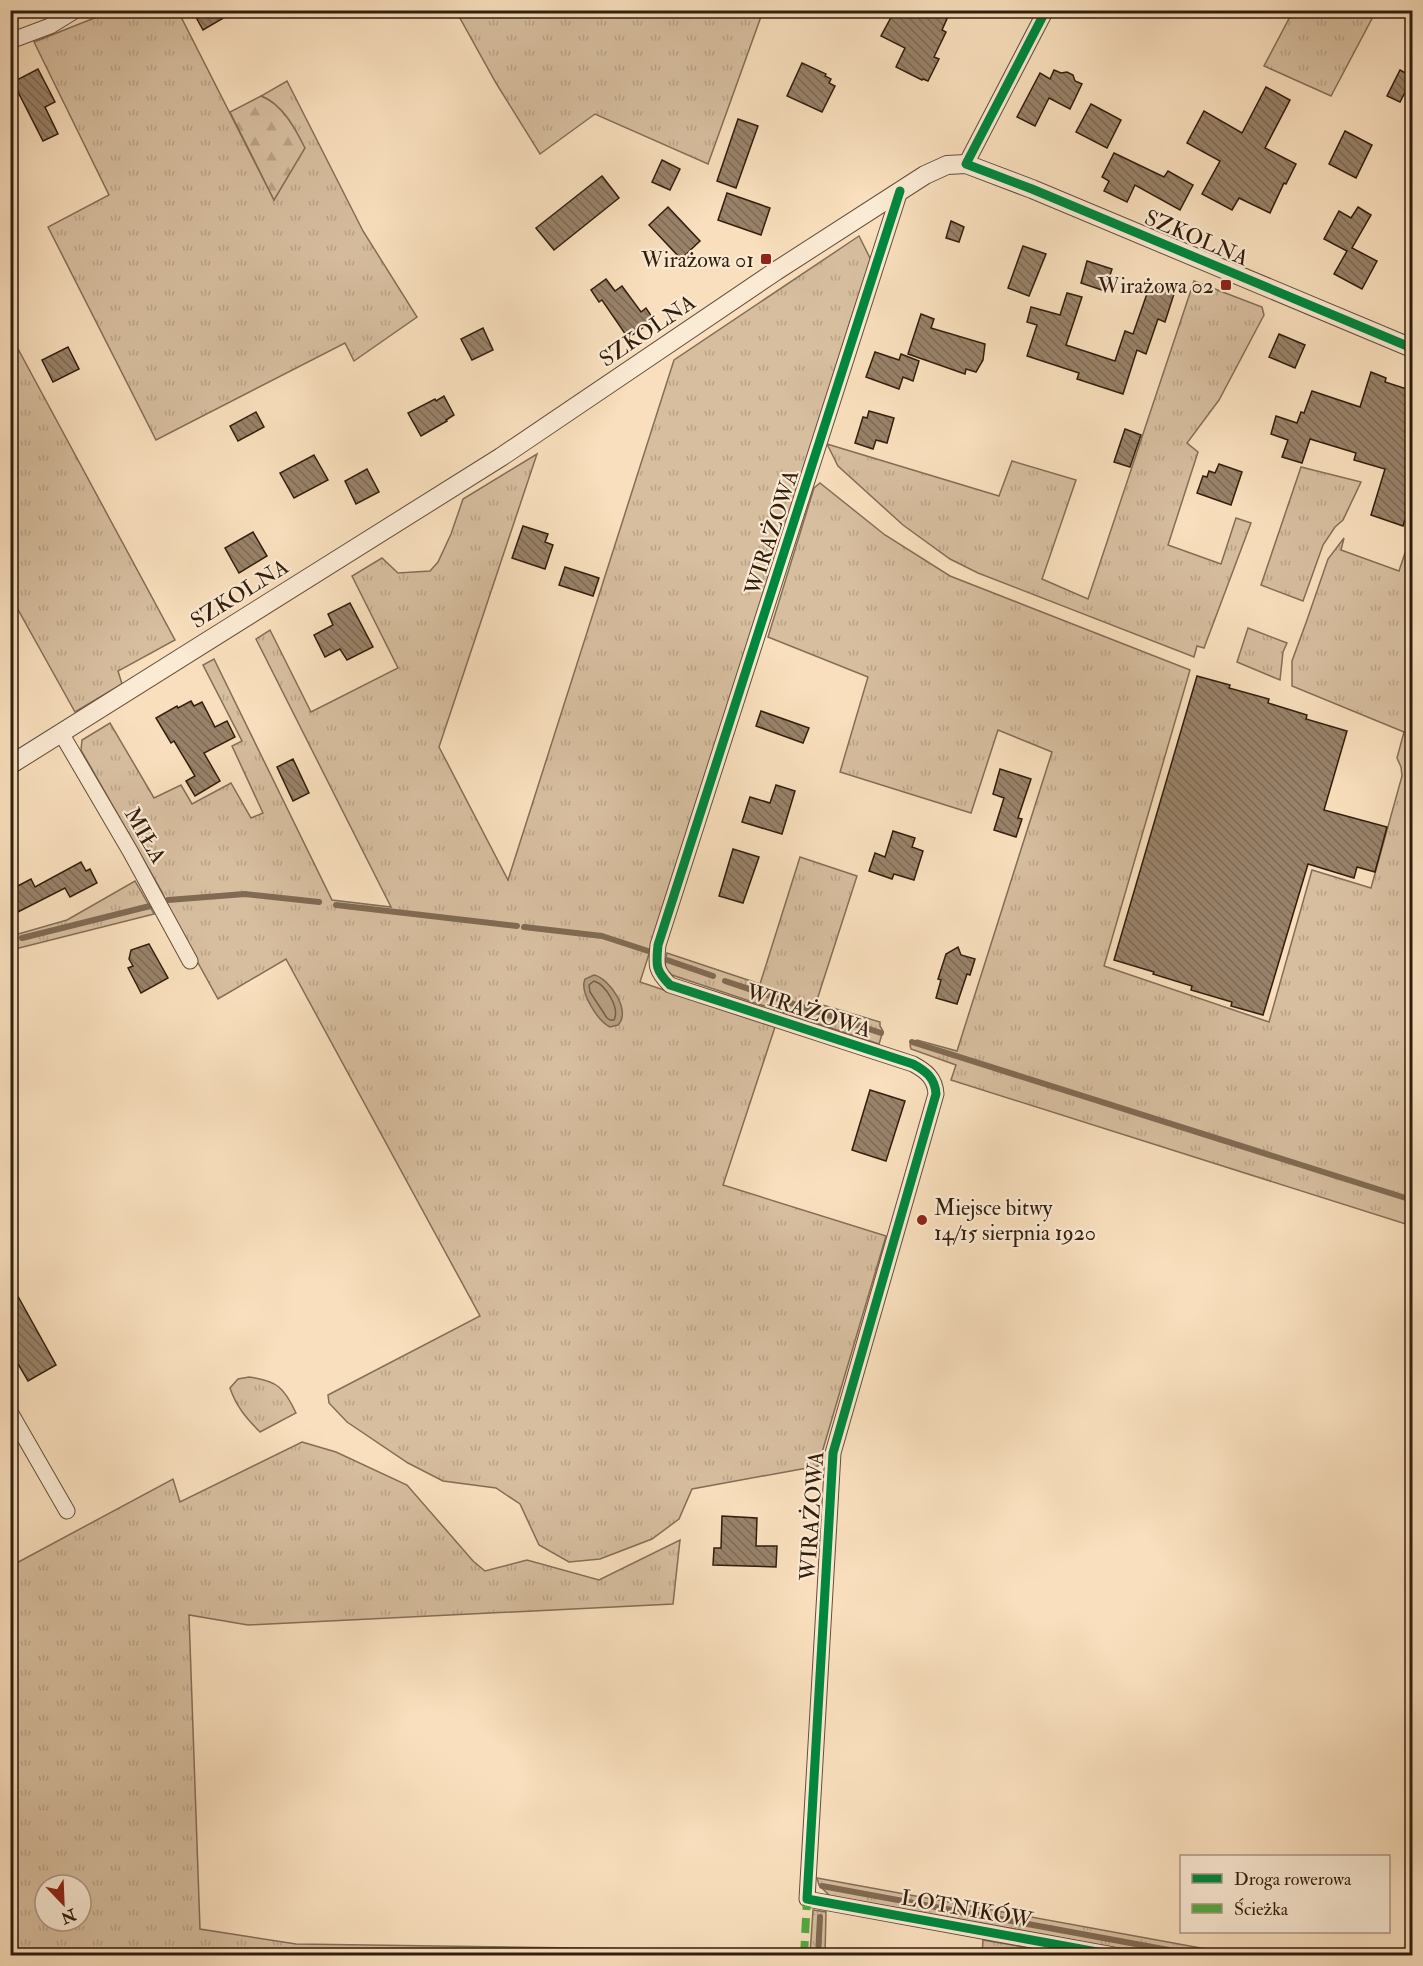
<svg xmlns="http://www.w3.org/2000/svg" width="1423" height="1966" viewBox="0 0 1423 1966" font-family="'IM FELL Double Pica',serif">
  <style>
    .grass { fill: url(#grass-tufts); stroke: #846e56; stroke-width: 1.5; fill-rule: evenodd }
    .forest { fill: url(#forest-firs); stroke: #846e56; stroke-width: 1.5 }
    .water { fill: #b59d81; stroke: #816a53; stroke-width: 1.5 }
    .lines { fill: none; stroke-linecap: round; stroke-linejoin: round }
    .shore { stroke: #745e47; stroke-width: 1.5 }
    .stream { stroke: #816a53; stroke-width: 6 }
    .building { fill: url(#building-back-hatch); stroke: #321e0d; stroke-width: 1.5 }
    .minor-casing { stroke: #644e39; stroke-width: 17 }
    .tertiary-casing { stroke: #644e39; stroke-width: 20 }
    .minor { stroke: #fbead4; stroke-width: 15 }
    .tertiary { stroke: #fbead4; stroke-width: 18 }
    .quiet { stroke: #54aa41; stroke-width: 8; stroke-dasharray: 15 8; stroke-linecap: butt }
    .cycleway-casing { stroke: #fbead4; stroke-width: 13 }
    .cycleway { stroke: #00873e; stroke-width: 9 }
    .poi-dot { fill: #8f2418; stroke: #fbead4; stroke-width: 2 }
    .labels { text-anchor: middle; stroke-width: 4.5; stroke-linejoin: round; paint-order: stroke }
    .street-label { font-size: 22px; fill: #321e0d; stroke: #fbead4 }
    .poi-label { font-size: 22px; fill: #321e0d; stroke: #fbead4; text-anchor: end }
  </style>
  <defs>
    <pattern id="grass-tufts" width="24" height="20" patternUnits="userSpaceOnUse" patternTransform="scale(1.5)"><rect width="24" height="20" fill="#d7be9f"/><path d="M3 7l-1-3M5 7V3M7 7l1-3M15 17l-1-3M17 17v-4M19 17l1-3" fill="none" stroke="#b9a388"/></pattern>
    <pattern id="forest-firs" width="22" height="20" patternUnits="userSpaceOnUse" patternTransform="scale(1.5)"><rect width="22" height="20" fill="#d7be9f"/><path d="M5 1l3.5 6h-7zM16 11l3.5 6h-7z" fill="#b9a388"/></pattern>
    <pattern id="building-back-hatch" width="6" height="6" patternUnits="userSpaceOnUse" patternTransform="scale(1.5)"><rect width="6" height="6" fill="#998269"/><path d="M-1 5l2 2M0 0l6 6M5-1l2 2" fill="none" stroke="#7d6a55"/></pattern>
  </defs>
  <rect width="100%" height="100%" fill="#f9dfbd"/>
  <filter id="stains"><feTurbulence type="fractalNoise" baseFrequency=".00333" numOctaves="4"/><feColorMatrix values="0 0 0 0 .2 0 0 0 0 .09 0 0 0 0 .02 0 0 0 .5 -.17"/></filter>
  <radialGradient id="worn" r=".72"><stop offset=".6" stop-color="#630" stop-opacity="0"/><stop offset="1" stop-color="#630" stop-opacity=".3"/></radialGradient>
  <g class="grass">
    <path d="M112,11H178L274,200L304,148C295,128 282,104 261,96L287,81L363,231L417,317L354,361L345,343L156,440L48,227L109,195L34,42Z"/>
    <path d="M456,11H763L708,164L595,114L540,154L496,83Z"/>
    <path d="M1293,11H1376L1331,96L1264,66Z"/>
    <path d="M859,236L871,260L640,982L775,1027L723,1185L886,1236L818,1466L692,1489L679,1519L652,1539L600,1559L569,1562L539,1545L520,1504L496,1488L443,1481L408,1463L347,1422L329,1403L328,1395L480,1316L286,959L218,999L171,914L162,892L81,750L82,740L110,723L154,798L181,785L192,804L231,783L251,818L263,813L232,746L242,741L203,665L214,659L332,900L391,907L256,639L270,630L311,712L398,668L352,576L382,558L398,573L430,571L438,562L451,534L463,499L537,454L439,747L508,880L674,360Z"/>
    <path d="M1194,281L1262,307L1264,315L1219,400L1187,443L1198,452L1168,545L1221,564L1236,518L1251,523L1204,648L1197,646L1194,657L978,573L950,559L903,525L838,466L827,444L999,496L1012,461L1076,480L1042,579L1088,599Z"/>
    <path d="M10,334L175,640L118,671L122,684L75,712L11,597Z"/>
    <path d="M1301,467L1361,482L1343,520L1335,527L1323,545L1303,601L1261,585Z"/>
    <path d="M820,483L885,535L950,576L1190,670L1104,966L1269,1022L1312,870L1371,888L1402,776L1401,767L1397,758L1404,732L1292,686V661L1307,620L1328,559L1344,538L1341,550L1399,571L1412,532V1226L951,1080L956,1065L911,1049L910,1045L917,1040L957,1051L1052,752L998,730L971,813L840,772L868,677L768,637L814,488Z"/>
    <path d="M1248,628L1287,643L1283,652L1280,680L1237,662Z"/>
    <path d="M800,857L857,876L816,1003L880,1022V1026L883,1031L879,1044L672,975C663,968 665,963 667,953L760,984Z"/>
    <path d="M135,881L154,914L11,950V936L67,920Z"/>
    <path d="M249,1377C277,1381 284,1387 296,1413L260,1432C246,1418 236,1406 230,1388L238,1379Z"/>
    <path d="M302,1442L336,1452L407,1485L473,1561L485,1571L527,1560L599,1580L680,1540L673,1604L248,1625L189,1615L200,1929L296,1944L787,1951V1955H11V1566L173,1479L180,1502ZM45,1885H81V1921H45Z"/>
    <path d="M817,1878L1239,1955H1155L830,1896L819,1885Z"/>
    <path d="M813,1910L826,1912L825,1955H810Z"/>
    <path d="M983,1940L1069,1955H982Z"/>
  </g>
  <path class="forest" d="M261,96C282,104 295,128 305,148L274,200L230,112Z"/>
  <path class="water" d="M594,975C609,978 632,1011 618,1025L610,1027C598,1021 579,992 585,979Z"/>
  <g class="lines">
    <path class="shore" d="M594,981C606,985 620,1008 614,1020H610L607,1018L590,992L589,985Z"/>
    <g class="stream">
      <path d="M168,900L245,894L319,902"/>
      <path d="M336,905L517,926"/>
      <path d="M524,927L602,936L648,951"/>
      <path d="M22,938L150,906"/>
      <path d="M667,960L713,976"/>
      <path d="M725,981L881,1033"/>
      <path d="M912,1042L1412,1200"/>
      <path d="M822,1886L1201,1956"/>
      <path d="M818,1956L820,1917"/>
    </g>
  </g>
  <g class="building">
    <path d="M192,10H237L203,30Z"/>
    <path d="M895,10H951L942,30L946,32L934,57L939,59L928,81L923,79L922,80L896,67L905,48L881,36Z"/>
    <path d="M802,63L826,74L825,76L831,79L829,83L835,86L822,112L787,96Z"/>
    <path d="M38,69L55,102L45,107L58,134L43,141L13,82Z"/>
    <path d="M1054,70L1061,73L1067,72L1073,75L1075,81L1082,84L1070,109L1049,98L1035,126L1017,117L1040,73L1050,79Z"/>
    <path d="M1400,70L1413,77L1400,102L1387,96Z"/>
    <path d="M1266,87L1290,100L1265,148L1296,164L1286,184L1284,183L1270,213L1239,198L1232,210L1202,194L1220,161L1187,143L1204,111L1242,133Z"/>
    <path d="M1091,104L1121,120L1107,148L1076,132Z"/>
    <path d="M738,119L758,126L736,188L717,181Z"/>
    <path d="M1345,131L1372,145L1356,178L1329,164Z"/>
    <path d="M1114,153L1164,177L1168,171L1193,185L1180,210L1135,185L1127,202L1104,191L1109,181L1102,177Z"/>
    <path d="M662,160L680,169L670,190L652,182Z"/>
    <path d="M602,176L619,198L554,250L536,228Z"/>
    <path d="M727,193L770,208L761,235L718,220Z"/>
    <path d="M668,207L700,241L681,259L649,225Z"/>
    <path d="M1358,207L1371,215L1352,248L1377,261L1362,289L1334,274L1347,251L1324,239L1339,211L1351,218Z"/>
    <path d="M951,221L964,227L959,242L946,238Z"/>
    <path d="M1023,246L1046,254L1029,296L1008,288Z"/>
    <path d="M1087,261L1112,269L1105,291L1081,283Z"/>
    <path d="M606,279L615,291L622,286L641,312L646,308L654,320L628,338L602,300L599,302L591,290Z"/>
    <path d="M1150,285L1174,294L1165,322L1158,319L1146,354L1137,350L1123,394L1077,379L1079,373L1027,356L1037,325L1027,322L1031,307L1060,315L1067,293L1082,297L1066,345L1115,361L1125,331L1133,334Z"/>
    <path d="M921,314L934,319L931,328L985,344L983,360L976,372L966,369L965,374L908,354Z"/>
    <path d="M483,328L493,350L472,360L461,339Z"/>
    <path d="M1279,334L1305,345L1295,368L1269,357Z"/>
    <path d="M68,347L79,369L53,382L42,360Z"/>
    <path d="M875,352L899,360L901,354L919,361L913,381L903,377L899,389L866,377Z"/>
    <path d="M1371,372L1386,378L1385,382L1413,391V495L1403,526L1371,515L1385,469L1354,460L1356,453L1310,439L1302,463L1282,457L1288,440L1271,434L1276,416L1297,423L1301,412L1304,413L1312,391L1360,407Z"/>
    <path d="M444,396L454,415L446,420L447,421L421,436L408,413L435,399L436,401Z"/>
    <path d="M869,411L894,418L887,443L876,440L873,449L855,443L863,417L867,418Z"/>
    <path d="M256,412L264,427L238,441L230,426Z"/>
    <path d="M1125,429L1141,435L1130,467L1114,462Z"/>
    <path d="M314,455L328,480L294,498L280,473Z"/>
    <path d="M1219,464L1242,472L1231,505L1197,493L1203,476L1207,477L1209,471L1215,473Z"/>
    <path d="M367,469L379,492L356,504L345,481Z"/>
    <path d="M523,526L548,534L545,542L553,545L545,569L512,558Z"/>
    <path d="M253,532L267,556L239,573L225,548Z"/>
    <path d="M565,567L599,578L593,596L559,585Z"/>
    <path d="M350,603L373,647L347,660L340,649L325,657L314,635L333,625L328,614Z"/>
    <path d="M1197,676L1230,685L1229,688L1269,699L1268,703L1307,715L1306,719L1347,731L1324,810L1387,827L1375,872L1357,867L1354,878L1308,864L1263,1015L1231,1006L1232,1002L1191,990L1192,986L1153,974L1154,972L1114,960Z"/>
    <path d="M191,701L194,706L202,702L215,727L227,721L235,737L204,753L220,781L195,796L186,781L195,776L174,741L171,743L156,718L177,706L178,708Z"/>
    <path d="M761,711L809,728L803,743L756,726Z"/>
    <path d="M293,759L309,793L293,801L277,767Z"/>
    <path d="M1000,769L1031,779L1018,818L1022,819L1016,837L994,830L1004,798L993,794Z"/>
    <path d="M776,785L795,791L782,834L742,822L750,797L770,803Z"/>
    <path d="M893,831L915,838L912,847L923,851L914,880L894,874L892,879L869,871L875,853L885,857Z"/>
    <path d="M733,849L759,857L743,903L719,896Z"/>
    <path d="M81,862L86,871L90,869L97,883L70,897L65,888L10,916V890L31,879L35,887Z"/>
    <path d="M149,944L168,978L141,993L128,968L133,966L129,959L131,950Z"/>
    <path d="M958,947L961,955L975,959L970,975L967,974L957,1004L936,998L941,980L938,979L946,954Z"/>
    <path d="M870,1090L905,1101L886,1161L852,1150Z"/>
    <path d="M10,1282L56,1365L28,1381L10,1350Z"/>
    <path d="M722,1516L757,1518L756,1546H777L776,1567L713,1565L714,1548H721Z"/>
  </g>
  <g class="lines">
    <g class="minor-casing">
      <g id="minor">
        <path d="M10,41L50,26L76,10"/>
        <path d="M966,164L1046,10"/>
        <path d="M900,191L658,945C656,965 655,970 670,985L913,1064C926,1071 935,1078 936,1094L833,1453L807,1899L1119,1956"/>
        <path d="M61,733L130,851L190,961"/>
        <path d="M10,1412L67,1511"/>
      </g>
    </g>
    <g class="tertiary-casing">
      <path id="tertiary" d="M10,765L501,457L776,271L925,175L947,165L966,164L1032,189L1412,348"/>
    </g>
    <use href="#minor" class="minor"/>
    <use href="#tertiary" class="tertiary"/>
    <path class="quiet" d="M804,1956L807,1899"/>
    <g class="cycleway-casing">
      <g id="cycleway">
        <path d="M1046,10L966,164L1032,189L1412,348"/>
        <path d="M900,191L658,945C656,965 655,970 670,985L913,1064C926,1071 935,1078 936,1094L833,1453L807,1899L1119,1956"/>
      </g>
    </g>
    <use href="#cycleway" class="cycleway"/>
  </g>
  <g class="poi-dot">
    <rect x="760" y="253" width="12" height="12" rx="3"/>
    <rect x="1220" y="279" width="12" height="12" rx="3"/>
    <circle cx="922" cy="1220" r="6"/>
  </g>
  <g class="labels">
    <g class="street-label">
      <text transform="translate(1197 237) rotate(23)" y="8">SZKOLNA</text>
      <text transform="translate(647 330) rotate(-34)" y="8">SZKOLNA</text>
      <text transform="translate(771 532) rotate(-72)" y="8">WIRAŻOWA</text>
      <text transform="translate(239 593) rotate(-32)" y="8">SZKOLNA</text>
      <text transform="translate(146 835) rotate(60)" y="8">MIŁA</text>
      <text transform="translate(809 1010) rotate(18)" y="8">WIRAŻOWA</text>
      <text transform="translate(811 1516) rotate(-86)" y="8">WIRAŻOWA</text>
      <text transform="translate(967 1908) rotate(10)" y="8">LOTNIKÓW</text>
    </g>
    <g class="poi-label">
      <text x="754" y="267">Wirażowa 01</text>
      <text x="1214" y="293">Wirażowa 02</text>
      <text x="934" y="1215" text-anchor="start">Miejsce bitwy<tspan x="934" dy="25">14/15 sierpnia 1920</tspan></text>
    </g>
  </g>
  <rect width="1423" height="1966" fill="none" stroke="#f9dfbd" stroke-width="36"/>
  <rect x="12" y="12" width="1399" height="1942" fill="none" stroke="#321e0d" stroke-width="3"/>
  <rect x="18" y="18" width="1387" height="1930" fill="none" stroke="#321e0d" stroke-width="1.5"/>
  <rect x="1180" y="1855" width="210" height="78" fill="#fbead4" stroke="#ab9884" stroke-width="1.5"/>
  <rect x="1192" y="1874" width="30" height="9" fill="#00873e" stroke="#ab9884" stroke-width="1.5"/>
  <text x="1234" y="1885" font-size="18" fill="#321e0d">Droga rowerowa</text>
  <rect x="1192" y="1904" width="30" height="9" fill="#54aa41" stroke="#ab9884" stroke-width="1.5"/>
  <text x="1234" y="1915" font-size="18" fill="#321e0d">Ścieżka</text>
  <g transform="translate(63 1903) rotate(157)"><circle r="28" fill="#fbead4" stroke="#ab9884" stroke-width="1.5"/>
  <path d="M0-4.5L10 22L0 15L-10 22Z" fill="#8f2418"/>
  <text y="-9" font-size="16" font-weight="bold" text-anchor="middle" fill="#321e0d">N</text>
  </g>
  <rect width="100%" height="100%" filter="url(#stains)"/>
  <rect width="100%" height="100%" fill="url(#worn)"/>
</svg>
